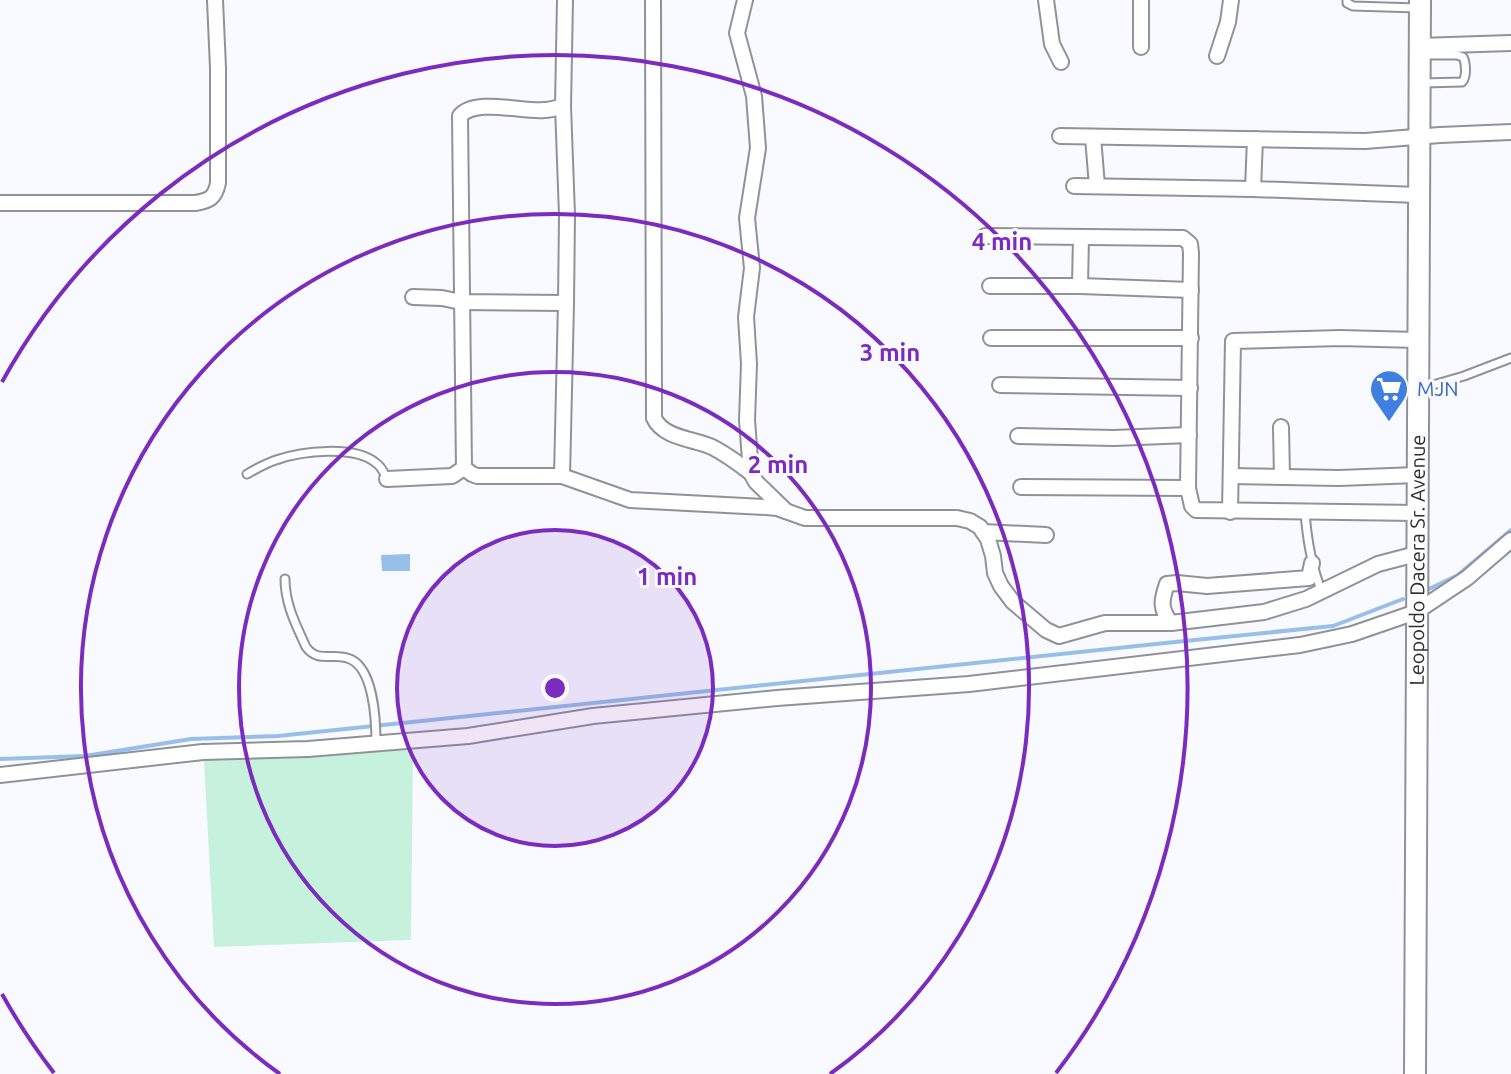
<svg xmlns="http://www.w3.org/2000/svg" width="1511" height="1074" viewBox="0 0 1511 1074" font-family="Ubuntu,sans-serif">
  <style>
    .green { fill: #c6f1dc }
    .water { fill: #97bfe9 }
    .lines { fill: none; stroke-linecap: round; stroke-linejoin: round }
    .stream { stroke: #97bfe9; stroke-width: 4 }
    .lane-casing { stroke: #90929a; stroke-width: 11 }
    .street-casing { stroke: #90929a; stroke-width: 18 }
    .secondary-casing { stroke: #90929a; stroke-width: 24 }
    .lane { stroke: #fff; stroke-width: 7 }
    .street { stroke: #fff; stroke-width: 14 }
    .secondary { stroke: #fff; stroke-width: 20 }
    .ring { fill: none; stroke: #7b2cbf; stroke-width: 4 }
    .labels { text-anchor: middle; stroke-width: 6; stroke-linejoin: round; paint-order: stroke }
    .shop-label { font-size: 20px; fill: #366cbe; stroke: #f8faff; text-anchor: start }
    .street-label { font-size: 20px; fill: #2d2e31; stroke: #f8faff }
    .centre { fill: #7b2cbf; stroke: #f8faff; stroke-width: 4 }
    .ring-label { font-size: 24px; text-anchor: middle; font-weight: bold; fill: #7b2cbf; stroke: #f8faff; stroke-width: 6; stroke-linejoin: round; paint-order: stroke }
  </style>
  <rect width="100%" height="100%" fill="#f8faff"/>
  <path class="green" d="M413,750L411,940L214,947L204,760Z"/>
  <path class="water" d="M410,554V571H382L381,555Z"/>
  <g class="lines">
    <g class="stream">
      <path d="M1429,589L1458,575L1511,530"/>
      <path d="M0,759L85,756L191,739L278,736L1175,642L1333,626L1403,599"/>
    </g>
    <g class="lane-casing">
      <g id="lane">
        <path d="M1347,0V3L1353,6L1417,8"/>
        <path d="M1421,55H1457L1463,57C1466,63 1467,77 1462,82L1423,83"/>
        <path d="M1419,389L1464,376L1511,358"/>
        <path d="M247,474C256,469 266,463 276,460C302,451 354,445 376,463C382,467 384,473 387,479"/>
        <path d="M1305,512C1307,540 1311,565 1322,592"/>
        <path d="M285,579C285,604 296,625 306,647C318,663 331,653 347,658C374,665 376,721 376,744"/>
      </g>
    </g>
    <g class="street-casing">
      <g id="street">
        <path d="M653,0L654,418C663,438 694,439 712,447C726,454 738,463 751,473"/>
        <path d="M745,0L737,33L754,96L758,148L747,218L752,268L746,317L749,364L747,420L751,473L756,482L786,511"/>
        <path d="M1046,0L1052,44L1061,62"/>
        <path d="M1419,46L1511,43"/>
        <path d="M1141,47V0"/>
        <path d="M1217,56L1228,22L1231,0"/>
        <path d="M563,106C557,108 550,110 544,110C522,112 475,98 460,116L464,468L472,474L477,476H562L630,500L766,507L777,508L805,518H957L970,521L980,527L988,539L993,556L995,573L1001,586L1013,602L1046,630L1059,636L1105,623H1171L1264,612L1306,599L1378,564L1416,554"/>
        <path d="M1060,136L1365,141L1440,135L1511,132"/>
        <path d="M1093,137L1097,186"/>
        <path d="M1074,186L1253,189L1418,195"/>
        <path d="M1253,189L1255,139"/>
        <path d="M0,203H195C209,201 215,198 218,183V68L215,0"/>
        <path d="M985,236L1183,238L1190,244L1191,253L1188,488L1192,506L1196,510L1417,513"/>
        <path d="M990,286H1080L1191,290"/>
        <path d="M1080,286L1081,237"/>
        <path d="M413,297L442,298L461,302L566,303"/>
        <path d="M991,338H1191"/>
        <path d="M1000,385L1190,388"/>
        <path d="M1281,427L1282,477"/>
        <path d="M1018,436L1114,438L1189,435"/>
        <path d="M562,476L566,303L567,215L563,106L565,0"/>
        <path d="M1231,476L1339,478L1417,475"/>
        <path d="M387,479L452,476L464,468"/>
        <path d="M1021,487L1188,488"/>
        <path d="M1230,512L1233,341L1340,338L1417,340"/>
        <path d="M983,532L1046,535"/>
        <path d="M1171,623C1160,609 1161,601 1167,584L1177,583L1207,586L1309,578L1312,563"/>
        <path d="M0,775L203,752L308,749L468,736L593,716L777,698L969,684L1300,645L1352,634L1416,612L1467,578L1511,540"/>
      </g>
    </g>
    <g class="secondary-casing">
      <g id="secondary">
        <path id="s1" d="M1415,1074L1420,0"/>
      </g>
    </g>
    <use href="#lane" class="lane"/>
    <use href="#street" class="street"/>
    <use href="#secondary" class="secondary"/>
  </g>
  <circle cx="555" cy="688" r="158" fill="#7b2cbf" fill-opacity=".12"/>
  <g class="ring">
    <circle cx="555" cy="688" r="158"/>
    <circle cx="555" cy="688" r="316"/>
    <path d="M280 1074A474 474 0 1 1 830 1074"/>
    <path d="M54 1073A632 632 0 0 1 2 994M2 382A632 632 0 1 1 1056 1073"/>
  </g>
  <defs>
    <g id="supermarket-pin" transform="scale(2)"><path d="M0 17L-7.5 6A9.5 9.5 0 1 1 7.5 6Z" fill="#3f7fe0" stroke="#f8faff"/><path d="M-6-5.5h2.5l.6 2H6L4.5 2H-2.5L-4.4-4H-6ZM-1.5 3.2a1.3 1.3 0 1 0 .1 0ZM3 3.2a1.3 1.3 0 1 0 .1 0Z" fill="#fff"/></g>
  </defs>
  <g fill-rule="evenodd">
    <use href="#supermarket-pin" x="1389" y="389"/>
  </g>
  <g class="labels">
    <g class="shop-label">
      <text x="1417" y="396">MJN</text>
    </g>
    <g class="street-label">
      <text dy="7" stroke="none"><textPath href="#s1" startOffset="514">Leopoldo Dacera Sr. Avenue</textPath></text>
    </g>
  </g>
  <circle cx="555" cy="688" r="12" class="centre"/>
  <g class="ring-label">
    <text x="1002" y="250">4 min</text>
    <text x="890" y="361">3 min</text>
    <text x="778" y="473">2 min</text>
    <text x="667" y="585">1 min</text>
  </g>
</svg>
